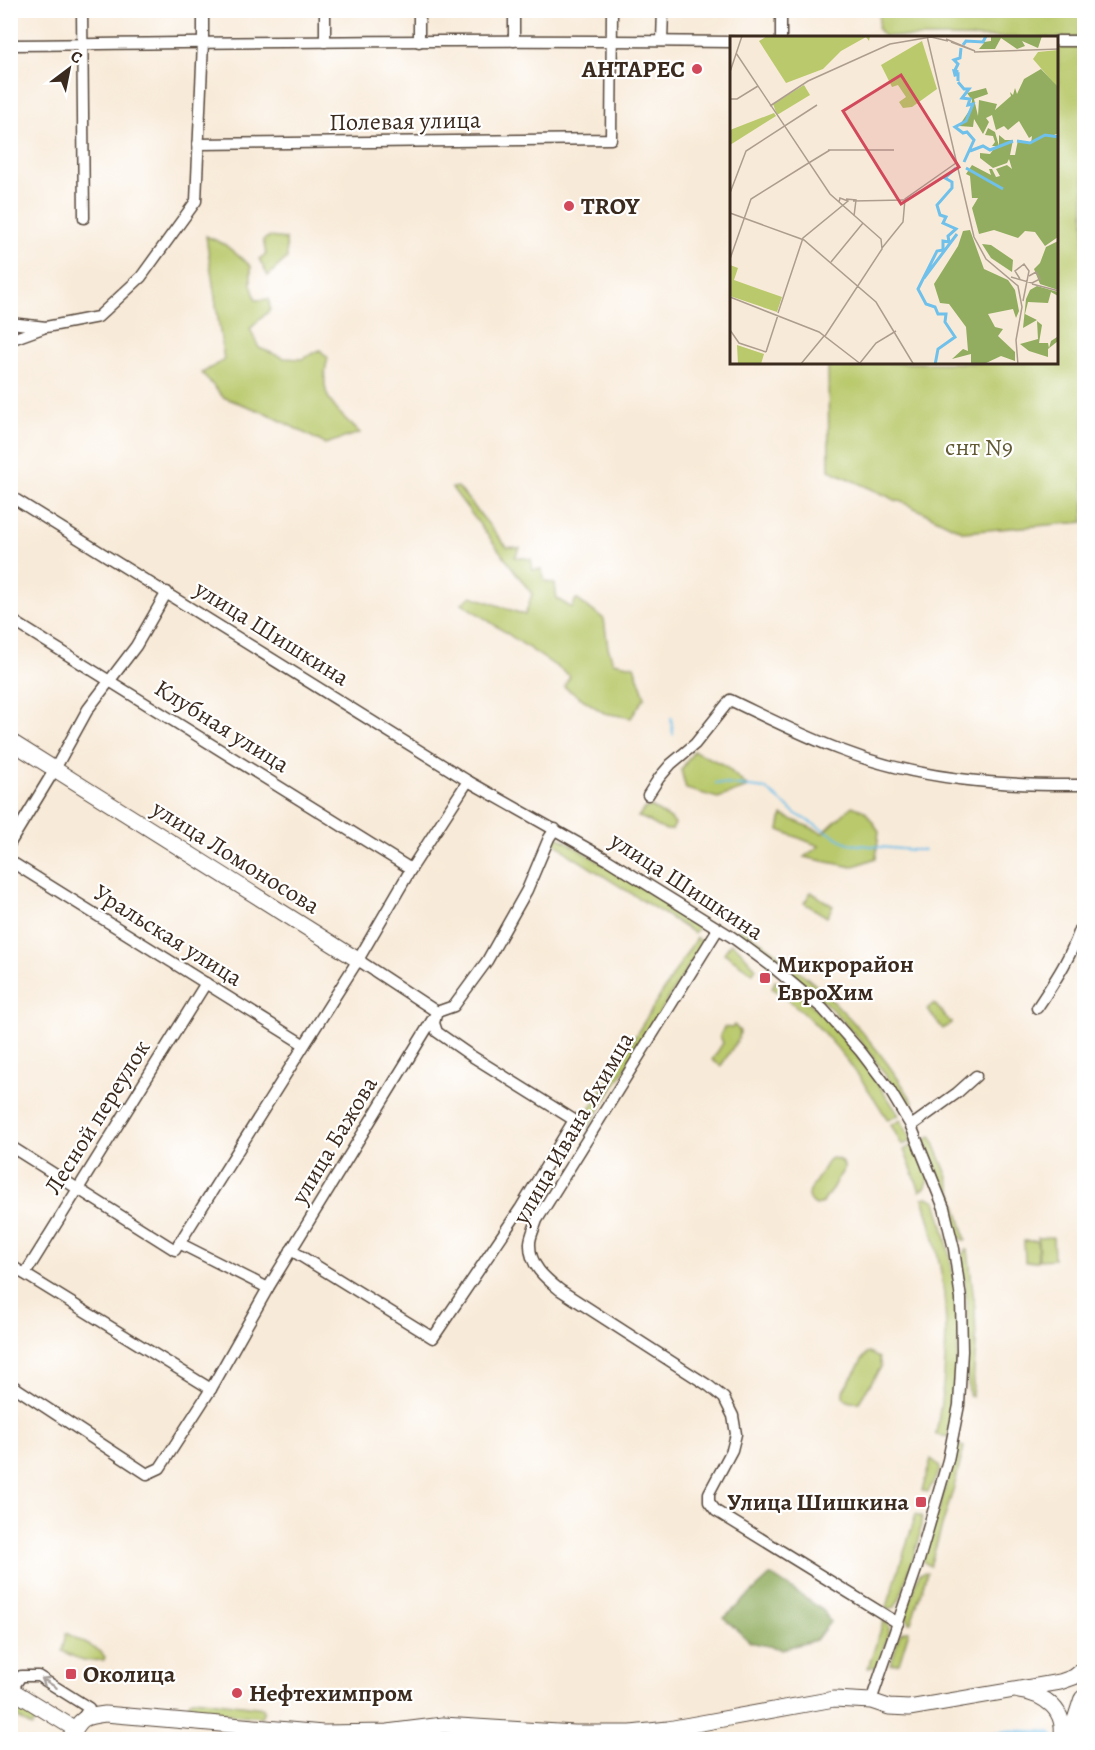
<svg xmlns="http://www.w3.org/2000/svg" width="1095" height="1750" viewBox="0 0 1095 1750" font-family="Alegreya,serif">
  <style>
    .green { fill: #b9c96c; stroke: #7a7a45; stroke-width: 1.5 }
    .forest { fill: #92ad60; stroke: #666c3f; stroke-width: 1.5 }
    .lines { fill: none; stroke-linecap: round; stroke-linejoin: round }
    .stream { stroke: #6fc0ea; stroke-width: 2 }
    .river { stroke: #6fc0ea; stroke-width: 15 }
    .street-casing { stroke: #57473a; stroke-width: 13 }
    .secondary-casing { stroke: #57473a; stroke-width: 17 }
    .highway-casing { stroke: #57473a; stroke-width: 22 }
    .street { stroke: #fff; stroke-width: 10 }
    .secondary { stroke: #fff; stroke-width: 15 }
    .highway { stroke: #fff; stroke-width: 20 }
    .oneway { stroke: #a79f9a }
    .poi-dot { fill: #d1495b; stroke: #fff; stroke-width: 2 }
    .labels { text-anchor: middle; stroke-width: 4.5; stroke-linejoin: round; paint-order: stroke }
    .poi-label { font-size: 24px; font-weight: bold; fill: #3b2a1e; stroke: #fff; text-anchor: start }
    .street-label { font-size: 24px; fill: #3b2a1e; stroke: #fff }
    .park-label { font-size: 24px; fill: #615a35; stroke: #fff }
    .inset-river { fill: none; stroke: #6fc0ea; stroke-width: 3 }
    .inset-road { fill: none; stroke: #ac9d8e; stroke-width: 1.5 }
    .view { fill: #d1495b; fill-opacity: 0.15; stroke: #d1495b; stroke-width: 3 }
    .inset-edge { fill: none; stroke: #3b2a1e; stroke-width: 3 }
  </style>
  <rect width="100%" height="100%" fill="#fff"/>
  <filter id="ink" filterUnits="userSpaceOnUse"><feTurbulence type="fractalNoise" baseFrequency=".0167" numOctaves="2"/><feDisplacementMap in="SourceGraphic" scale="12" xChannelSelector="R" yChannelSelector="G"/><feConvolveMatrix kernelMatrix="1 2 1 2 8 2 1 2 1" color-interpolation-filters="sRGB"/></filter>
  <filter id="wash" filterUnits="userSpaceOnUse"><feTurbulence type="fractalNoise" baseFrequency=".008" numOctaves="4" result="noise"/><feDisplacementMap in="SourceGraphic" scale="24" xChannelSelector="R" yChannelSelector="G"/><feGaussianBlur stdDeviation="1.35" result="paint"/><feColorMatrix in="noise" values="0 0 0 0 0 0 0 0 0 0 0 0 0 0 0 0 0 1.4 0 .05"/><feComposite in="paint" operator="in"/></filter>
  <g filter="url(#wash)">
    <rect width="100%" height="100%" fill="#f8ead8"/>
    <g class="green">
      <path d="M880,11H1084V38L910,37L884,36L878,29Z"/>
      <path d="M1058,44H1084V522L964,532L902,502L894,500L887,496L829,470L828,363H1058Z"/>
      <path d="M206,236L224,244L251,266V284L256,300L269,299L270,310L250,329L259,348L284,358L302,359L320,350L328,358C317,398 334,407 360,433L325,444L268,414L223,397L202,373L224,360Z"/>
      <path d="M269,237L286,239L287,258L268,276L259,259L266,254L263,240Z"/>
      <path d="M458,487L507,547L520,548L515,557L531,559L533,570L541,569L545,581L555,584L557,599L572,608L576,599L604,619L608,647L613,662L634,666L645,697L631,718L604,713L564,687L570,676L462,603L472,596L525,615L532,594L452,488Z"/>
      <path d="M694,751L724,765L748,787L718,798L686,789L681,770Z"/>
      <path d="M852,806L865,811L879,831L876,858L852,867L804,857L819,846L779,830L782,815L823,833Z"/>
      <path d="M651,807L671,819L675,824L672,830C660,832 650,819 638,817L645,808Z"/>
      <path d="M557,836L701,924L694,933L570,855L554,841Z"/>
      <path d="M811,892L833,906L827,917L804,903Z"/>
      <path d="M741,928C812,975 869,1029 913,1102L912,1107L908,1109C892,1084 876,1060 858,1038C824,996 780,964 736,934Z"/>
      <path d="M696,938L703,943L589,1127L582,1122Z"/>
      <path d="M731,943L738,948L756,968L753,973L724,953Z"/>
      <path d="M775,981L800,994L838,1030L873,1076L899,1115L888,1120C857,1070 821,1021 772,988Z"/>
      <path d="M934,1003L951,1023L943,1029L927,1009Z"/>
      <path d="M734,1025L740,1031L739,1038L721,1066L712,1060L723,1043L720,1036L724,1027L732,1028Z"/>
      <path d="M901,1120L912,1141L902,1145L891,1125Z"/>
      <path d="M931,1136L948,1177L966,1240H963L957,1235L939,1175L924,1140Z"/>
      <path d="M914,1144L929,1179L926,1187L920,1191L904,1150Z"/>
      <path d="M832,1158C839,1159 845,1162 844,1169L823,1203L816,1205C811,1202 808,1201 808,1194L829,1159Z"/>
      <path d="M928,1197L936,1201C950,1247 959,1298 958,1346C957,1377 952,1407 948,1437L936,1435C945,1384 950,1331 942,1279C938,1252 931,1225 923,1198Z"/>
      <path d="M1053,1237L1054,1259L1039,1260L1038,1238Z"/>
      <path d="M1024,1241H1037L1038,1261L1025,1262Z"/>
      <path d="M965,1250H968L975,1309L976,1345L972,1396L969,1395L967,1376L968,1327L965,1282L961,1257Z"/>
      <path d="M869,1353L879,1358L881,1367L859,1402C852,1403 848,1402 843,1397V1391L866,1354Z"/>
      <path d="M956,1444L964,1447L956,1480L930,1566L924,1562L923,1559L940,1507Z"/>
      <path d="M931,1459L939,1465L940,1470L928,1492L922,1491Z"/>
      <path d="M916,1514L922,1516L919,1540L900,1598L895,1607L886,1610Z"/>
      <path d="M925,1572L927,1573L911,1623H909L906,1615L919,1574Z"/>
      <path d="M884,1620L889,1626V1631L877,1666L868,1668Z"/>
      <path d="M906,1631H909L899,1663L891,1664L899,1636L901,1633Z"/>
      <path d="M66,1633L100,1651L105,1657L104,1660L83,1661L62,1651Z"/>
      <path d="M195,1699L257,1707L263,1708L264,1711L261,1717L194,1711L188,1707L190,1701Z"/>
      <path d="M11,1700L38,1717L32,1727L11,1713Z"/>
    </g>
    <path class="forest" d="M771,1575L823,1610L830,1622L816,1640L782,1649L750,1642L724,1618Z"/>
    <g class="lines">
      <g class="stream">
        <path d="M671,718L673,734"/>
        <path d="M716,783L766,789L796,814L849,844L912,850H924"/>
      </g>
      <path class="river" d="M988,1740L1012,1737L1047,1738"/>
    </g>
  </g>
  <g filter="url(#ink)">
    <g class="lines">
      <g class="street-casing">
        <g id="street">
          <path d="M82,10L84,218"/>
          <path d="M325,10V42"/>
          <path d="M419,10V42"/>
          <path d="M781,10V38"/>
          <path d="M514,41V10"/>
          <path d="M662,41L663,10"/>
          <path d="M1058,41H1084"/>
          <path d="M10,45C251,42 492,39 732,42"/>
          <path d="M198,144L611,139L612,10"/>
          <path d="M10,323L46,327L98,317L141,277L196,201L203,42V10"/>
          <path d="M10,340L43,328"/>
          <path d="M10,496L468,781L608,860L732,937L774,968L823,1009L861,1052L889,1089L911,1126L944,1208L954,1249L961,1299L962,1351L959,1405L948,1460L917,1567L871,1701"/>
          <path d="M10,619L411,869"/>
          <path d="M648,795L659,778L671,764L695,744L730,700C766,717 801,735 838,749C917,780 1001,786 1084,785"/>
          <path d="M10,843L55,769L88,709L136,646L167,592"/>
          <path d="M10,861L303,1044"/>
          <path d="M718,929L537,1220C535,1227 530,1236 530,1243C529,1265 545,1278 560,1290L709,1386L724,1398L733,1416L736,1434L732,1450L709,1493V1502L716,1511L898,1623"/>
          <path d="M358,960L437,1012"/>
          <path d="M1037,1008C1057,978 1073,954 1084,918"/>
          <path d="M911,1126L957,1093L976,1076"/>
          <path d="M10,1146L175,1250L358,960L411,869L468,781"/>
          <path d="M179,1243L268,1288"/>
          <path d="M291,1250L433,1338L520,1209L574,1120L470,1055L437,1032L434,1023L436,1015"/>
          <path d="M10,1265L211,1389"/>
          <path d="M25,1274L206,983"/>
          <path d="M10,1384L147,1474L160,1468L211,1389L268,1288L437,1012L454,1006L487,961L527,890L549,838L555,829"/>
          <path d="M12,1689L21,1676H38L89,1708L82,1719"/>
        </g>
      </g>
      <g class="secondary-casing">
        <g id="secondary">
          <path d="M10,741L358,960"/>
          <path d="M10,1689L75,1729"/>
          <path d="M1019,1691C1044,1694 1068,1710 1061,1740"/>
          <path d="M69,1740C81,1719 80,1717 105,1714L323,1733L387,1732L443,1725L575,1733H631L668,1729L834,1699L871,1701L889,1707L909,1708L1060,1682L1074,1677L1084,1669"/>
        </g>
      </g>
      <g class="highway-casing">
        <path id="highway" d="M1071,1740L1084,1700"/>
      </g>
      <use href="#street" class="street"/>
      <use href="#secondary" class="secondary"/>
      <use href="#highway" class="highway"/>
    </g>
    <defs><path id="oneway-shaft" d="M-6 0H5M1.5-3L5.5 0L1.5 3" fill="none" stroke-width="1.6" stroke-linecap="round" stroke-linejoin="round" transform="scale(1.5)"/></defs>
    <use class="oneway" href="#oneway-shaft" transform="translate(49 1683) rotate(-148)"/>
  </g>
  <g class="poi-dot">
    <circle cx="697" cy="69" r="6"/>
    <circle cx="569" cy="206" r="6"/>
    <rect x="759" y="972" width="12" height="12" rx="3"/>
    <rect x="915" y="1496" width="12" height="12" rx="3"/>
    <rect x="65" y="1668" width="12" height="12" rx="3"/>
    <circle cx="237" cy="1693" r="6"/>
  </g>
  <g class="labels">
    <g class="poi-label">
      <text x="685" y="77" text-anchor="end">АНТАРЕС</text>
      <text x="581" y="214">TROY</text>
      <text x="777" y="972">Микрорайон<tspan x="777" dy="28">ЕвроХим</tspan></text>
      <text x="909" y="1510" text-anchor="end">Улица Шишкина</text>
      <text x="83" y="1682">Околица</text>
      <text x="249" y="1701">Нефтехимпром</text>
    </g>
    <g class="street-label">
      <text transform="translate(405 121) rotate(-1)" y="8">Полевая улица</text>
      <text transform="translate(272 633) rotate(32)" y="8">улица Шишкина</text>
      <text transform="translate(222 726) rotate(32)" y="8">Клубная улица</text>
      <text transform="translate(236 857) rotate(32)" y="8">улица Ломоносова</text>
      <text transform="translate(687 886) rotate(33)" y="8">улица Шишкина</text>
      <text transform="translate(168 935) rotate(32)" y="8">Уральская улица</text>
      <text transform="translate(97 1117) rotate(-58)" y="8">Лесной переулок</text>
      <text transform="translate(573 1128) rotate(-60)" y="8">улица Ивана Яхимца</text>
      <text transform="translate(334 1140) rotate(-59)" y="8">улица Бажова</text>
    </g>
    <g class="park-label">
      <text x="979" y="455">снт N9</text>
    </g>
  </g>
  <g transform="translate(730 36)">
    <rect width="328" height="328" fill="#f8ead8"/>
    <path d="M37,0H140L139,5L136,1L111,15L93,33L56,47L29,5ZM192,5L207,53L182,71L173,72L169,66L176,61L168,49L162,51L151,29ZM328,14V52L303,23L308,16ZM74,49L80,59L47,79L43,68ZM44,77L46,80L0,109V94ZM0,229L8,232L4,244L52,261L47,276L0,260ZM7,309L34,318L31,328H8Z" fill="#b9c96c"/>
    <path d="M261,0H312L308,12L292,5L295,10L287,13L271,2L265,13H249L254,7H247L261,5ZM311,33L329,52L328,98H324L329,100L328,201L315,210L305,196L295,195L288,202L264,194L249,198L242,172L248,162H242L240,140L236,138L242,129L261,139L259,133H262L266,141L270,140L266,133L277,129L282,133L279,123L277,127L263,132L250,122V117L260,118L266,110H262L265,106L263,100L255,99L258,92L265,96L269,110V99L275,104H283L280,119H285L288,104L301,107L302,100L299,102L289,85L278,94L274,90L266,94L262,79L256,82L259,86L253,98L244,83L243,91L229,90L241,72L242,64L237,57L256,52L258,58L244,63L248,80L249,64L267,68L265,74L281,60L280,56L283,59L285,52L287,58L294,43ZM240,194L254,233L278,244L285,254L289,275L286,282L283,273L258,278L265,291L273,293L268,300L285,316V325L271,320L254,328H241V318L222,323L233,313L238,315L236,291L219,268L210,267L204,248L228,210L233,195ZM328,205V254L310,248L304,233L310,227L316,211ZM252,208L261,209L283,224L282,236L261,222ZM307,250L328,256V260L321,256L318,267L298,266L295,278L307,284L293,292L296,263L300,254ZM307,285L312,289L309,307H318L319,312L321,305L327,301L328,305L318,313V321L299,315L290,308L308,303Z" fill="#92ad60"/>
    <path class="inset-river" d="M233,9L236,5L253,6L256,0M228,45V38L225,39L224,35L228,36L225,34L228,28L224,24L230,22L231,12M228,46L234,53H239L232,62L240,63L238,69L243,68L236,85L225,91L233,97L237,96L244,104L234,126M287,105L300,107L315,99L329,101M240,115L253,110L260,114L283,105M236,132L273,153M194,242L227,198M205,329L208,313L225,301L215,286L216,278H208L205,271L196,268L188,253L207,215L213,214V205L219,206L218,200L226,193L213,187L216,181L210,179L207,169L222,152V146L215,142L226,132"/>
    <path class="inset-road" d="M197,0L244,201L256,223L288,250L292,271L286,304L288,329M216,3L245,15L221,6M244,16L329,13M6,17L100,158L151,203L152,213L95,300M0,36L12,0M0,63H7L28,50M40,70L78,45L160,8L201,1L218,5M98,114H164M77,128L100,114M0,157L16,115L87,69M116,163L126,164L124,180M123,165L174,164M0,177L74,204L146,266L184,329M152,212L173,186L175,163L226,127M0,223L21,163L77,128M101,226L133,187M281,241L302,247L310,243L306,236L299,240M290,243L285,235L294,228L299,235L293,265M302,248L329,255M0,261L89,296L132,329M48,277L73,202L118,165L110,162L109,166M0,294L9,307L36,316M36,316L48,279M130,327L146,307L166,295M70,329L94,300"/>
    <path class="view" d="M171,39L229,131L171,168L113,75Z"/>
    <rect width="328" height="328" class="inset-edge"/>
  </g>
  <rect width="1095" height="1750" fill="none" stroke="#fff" stroke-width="36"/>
  <g transform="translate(69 69) rotate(32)" stroke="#ffffff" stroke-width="4.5" paint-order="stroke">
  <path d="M0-4.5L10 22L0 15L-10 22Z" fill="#3b2a1e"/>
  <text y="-9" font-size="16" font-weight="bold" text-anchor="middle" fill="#3b2a1e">С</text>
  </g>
</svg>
